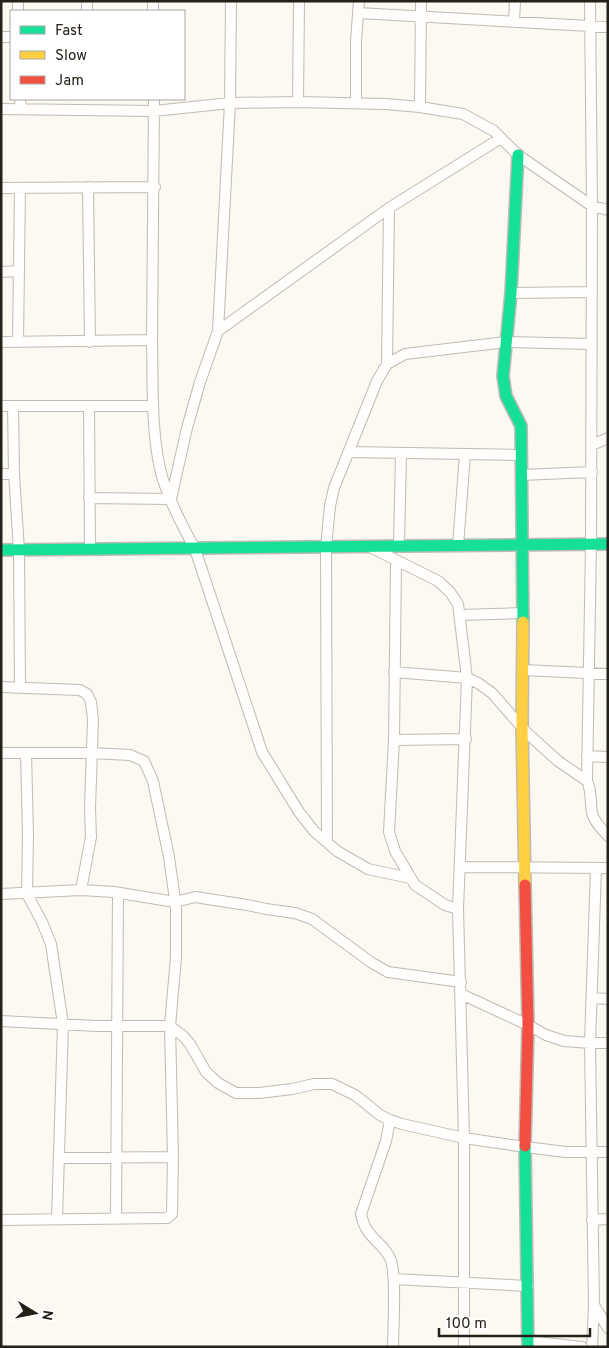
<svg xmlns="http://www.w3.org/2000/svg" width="609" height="1348" font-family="Overpass,sans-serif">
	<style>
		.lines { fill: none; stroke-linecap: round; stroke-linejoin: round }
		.street-casing { stroke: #bfbbb4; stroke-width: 12 }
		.fast-casing { stroke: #bfbbb4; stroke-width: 14 }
		.slow-casing { stroke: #bfbbb4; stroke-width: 14 }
		.jam-casing { stroke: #bfbbb4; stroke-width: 14 }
		.street { stroke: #fffefd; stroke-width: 10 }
		.fast { stroke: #16e098; stroke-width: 11 }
		.slow { stroke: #ffcf43; stroke-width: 11 }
		.jam { stroke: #f24e42; stroke-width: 11 }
	</style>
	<rect width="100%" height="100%" fill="#fcf8f2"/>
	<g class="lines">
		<defs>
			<path id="street" d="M18 1V11
				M87 1V11
				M153 1V11
				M590 1 592 206 591 544 587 781C592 791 590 802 592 813 594 822 602 829 608 836
				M358 13 608 27
				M514 22 515 1
				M1 37H11
				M20 99 21 109
				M298 102 299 1
				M356 103V41L359 1
				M420 107 421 1
				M1 109 154 111 230 103 298 102 385 104 420 107 463 114 494 131 518 155 592 206 608 210
				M88 187 90 342
				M1 188 155 187
				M1 272 18 271
				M511 293 592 292
				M218 331 389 208 501 138
				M152 340C153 383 151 427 160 469 167 497 182 525 195 549L262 752 299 812 314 831 337 851 368 869 410 878
				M1 342 152 340 154 99
				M18 342 20 188
				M387 364 405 354 506 342 592 344
				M1 406H153
				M13 406 14 474 19 550 20 688
				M89 406 90 549
				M592 445 608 438
				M350 452 521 455
				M1 474H14
				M521 475 592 472
				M89 498 171 499 187 428 200 382 218 331 230 103 231 1
				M399 546 401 453
				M458 546 465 454
				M372 548 438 581 450 592 458 604 467 678 458 909 464 1138V1347
				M396 560 394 740 389 832 395 851 415 885 445 905 458 909
				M460 615 523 613
				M523 670 608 674
				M394 672 467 678 478 683 492 693 527 733 558 761 587 781
				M1 687 80 690 87 694 91 702 93 720 90 808 91 837 81 890
				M394 740 466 739
				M1 753H91L130 755 144 761 153 781 169 857 176 907V957L170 1026 173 1157 172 1214 167 1218 1 1220
				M26 753 28 834 27 894 42 922 51 944 63 1024 57 1219
				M587 756 608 757
				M327 842 326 547 330 506 334 488 377 381 387 364 389 208
				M461 867 608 868
				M1 894 81 890 114 892 175 902 195 897 247 905 266 909 295 913 312 919 372 963 388 972 461 982
				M461 994 528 1025 546 1035 564 1041 590 1043H608
				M592 998 608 999
				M1 1021 97 1026H170L183 1036 190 1044 206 1072 218 1083 236 1093H259L292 1089 314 1084H332L355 1095 380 1115 390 1120 402 1124 464 1138 525 1147 566 1152H608
				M390 1120 386 1141 361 1214C366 1239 380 1239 390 1258 397 1272 393 1328 393 1347
				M59 1158 173 1157
				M116 1219 118 893
				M592 1220 608 1219
				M394 1279 528 1286
				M595 1307 608 1328
				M528 1341 582 1347
				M592 1347 594 1306 590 1043 596 868"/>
			<path id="fast" d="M518 155 511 293 503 376 506 396 521 426 523 622
				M1 550 608 544
				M525 1146 528 1347"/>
			<path id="slow" d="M523 622 522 726 525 885"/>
			<path id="jam" d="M525 1146 528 1025 525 885"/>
		</defs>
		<!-- street casing -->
		<use href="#street" class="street-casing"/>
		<!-- fast casing -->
		<use href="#fast" class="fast-casing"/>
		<!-- slow casing -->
		<use href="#slow" class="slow-casing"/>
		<!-- jam casing -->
		<use href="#jam" class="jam-casing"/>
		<!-- street -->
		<use href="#street" class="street"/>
		<!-- fast -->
		<use href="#fast" class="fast"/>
		<!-- slow -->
		<use href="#slow" class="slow"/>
		<!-- jam -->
		<use href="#jam" class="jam"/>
	</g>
	<!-- border -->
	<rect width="609" height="1348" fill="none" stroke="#262118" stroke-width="5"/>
	<!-- legend -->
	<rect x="10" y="10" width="175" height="90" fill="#ffffff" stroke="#a8a6a3"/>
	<rect x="20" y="26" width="25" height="8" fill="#16e098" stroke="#a8a6a3"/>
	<text x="55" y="35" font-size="15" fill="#262118">Fast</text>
	<rect x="20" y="51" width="25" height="8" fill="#ffcf43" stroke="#a8a6a3"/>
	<text x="55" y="60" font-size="15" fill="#262118">Slow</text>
	<rect x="20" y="76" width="25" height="8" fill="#f24e42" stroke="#a8a6a3"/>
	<text x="55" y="85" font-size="15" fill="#262118">Jam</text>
	<!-- north arrow -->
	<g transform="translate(35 1313) rotate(100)" stroke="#ffffff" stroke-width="4" paint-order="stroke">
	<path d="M0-4L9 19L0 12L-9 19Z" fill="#262118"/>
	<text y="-8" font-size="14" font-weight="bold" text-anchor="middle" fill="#262118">N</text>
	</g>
	<!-- scale -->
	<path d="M439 1328v8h151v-8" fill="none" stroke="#262118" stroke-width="2.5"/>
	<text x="446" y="1328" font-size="15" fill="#262118" stroke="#ffffff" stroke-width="4" paint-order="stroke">100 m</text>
</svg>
